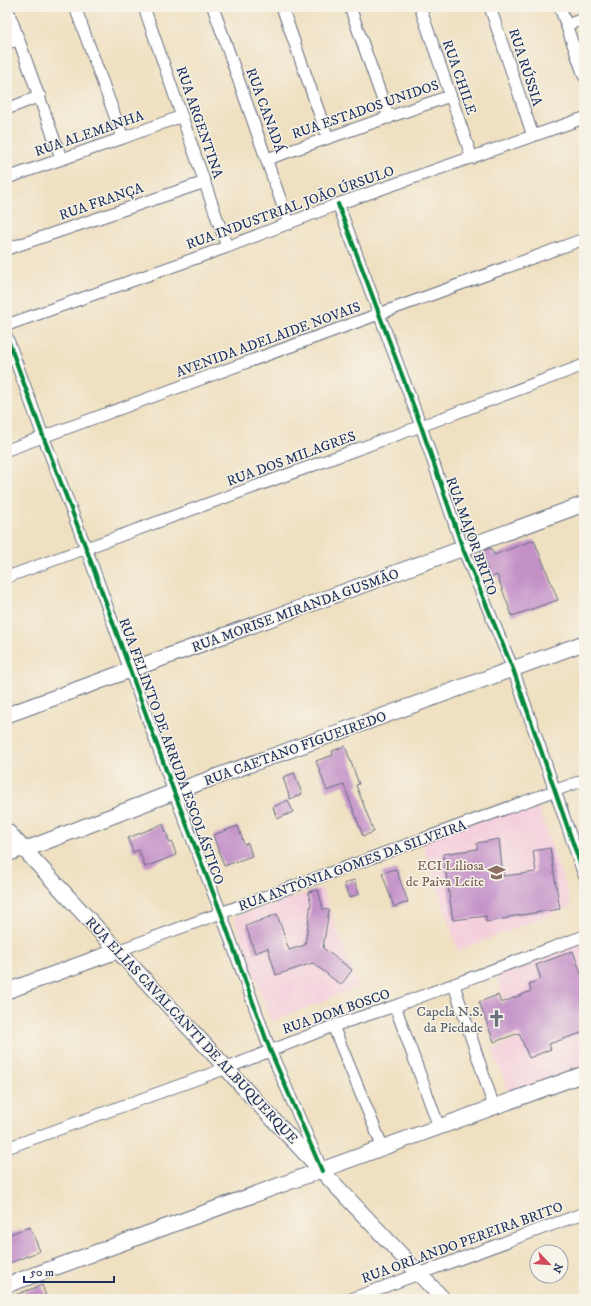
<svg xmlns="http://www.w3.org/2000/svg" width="591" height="1306" font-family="'IM FELL DW Pica',serif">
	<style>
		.built { fill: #f4cfdc }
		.building { fill: #c390c8 }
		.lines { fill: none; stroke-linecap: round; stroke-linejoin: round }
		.street-casing { stroke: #656d81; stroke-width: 13 }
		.secondary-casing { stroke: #656d81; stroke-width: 17 }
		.street { stroke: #fff; stroke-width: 11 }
		.secondary { stroke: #fff; stroke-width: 15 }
		.cycleway-casing { stroke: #f7f3e8; stroke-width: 6 }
		.cycleway { stroke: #00873e; stroke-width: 4 }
		.labels { text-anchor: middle; stroke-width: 3; stroke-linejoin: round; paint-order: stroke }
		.street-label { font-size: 14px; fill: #1b2f5e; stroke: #f7f3e8 }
		.education-label { font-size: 14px; fill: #785e54; stroke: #f7f3e8; text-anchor: end }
		.worship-label { font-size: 14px; fill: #5b616d; stroke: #f7f3e8; text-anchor: end }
	</style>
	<rect width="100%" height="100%" fill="#f7f3e8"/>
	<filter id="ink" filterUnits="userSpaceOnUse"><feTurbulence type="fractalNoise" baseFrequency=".025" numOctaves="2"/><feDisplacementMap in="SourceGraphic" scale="8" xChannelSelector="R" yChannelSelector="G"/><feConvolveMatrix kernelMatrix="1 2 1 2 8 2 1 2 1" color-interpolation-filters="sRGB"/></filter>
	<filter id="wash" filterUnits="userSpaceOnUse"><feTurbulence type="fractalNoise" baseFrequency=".012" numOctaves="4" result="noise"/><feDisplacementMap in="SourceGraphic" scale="16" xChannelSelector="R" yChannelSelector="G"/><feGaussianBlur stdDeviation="0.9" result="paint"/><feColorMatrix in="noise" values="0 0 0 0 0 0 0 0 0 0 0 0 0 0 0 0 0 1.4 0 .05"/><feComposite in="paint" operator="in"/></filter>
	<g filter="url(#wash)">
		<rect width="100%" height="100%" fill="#efe0c1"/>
		<!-- built -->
		<path class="built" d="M536 800 572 906 458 951 421 839Z
			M322 888 358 987 271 1022 234 917Z
			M584 936V1073L512 1099 492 1049 517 1040 493 969Z"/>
		<g id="blocks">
			<!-- building -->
			<path class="building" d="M534 540 558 600 512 616 497 575 490 578 481 551 491 548 494 555Z
				M345 746 359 784 356 785 374 832 363 836 344 785 327 791 316 761 333 755 332 751Z
				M294 773 302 794 290 799 283 777Z
				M288 800 293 812 277 819 273 807Z
				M163 824 170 843 172 842 176 855 145 867 139 850 133 852 128 838Z
				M238 826 244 844 248 843 252 856 224 866 213 835Z
				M499 839 503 876 536 872 533 851 550 848 560 909 508 917V918L486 922V916L453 920 443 854 477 849V843Z
				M396 869 408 902 394 907 382 873Z
				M354 880 359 894 349 898 344 884Z
				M318 890 323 909 329 910 323 948 352 970 341 985 313 963 276 975 268 948 255 953 246 926 277 914 289 950 305 945 311 903 308 892Z
				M573 951 584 982V1032L549 1044 551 1049 529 1058 519 1033 494 1042 479 1002 498 995 501 1003 531 991 529 984 541 979 536 965Z
				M30 1227 40 1251 7 1264V1235Z
				M42 1285 47 1299H8L7 1298Z"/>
		</g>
	</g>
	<g filter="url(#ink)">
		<use href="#blocks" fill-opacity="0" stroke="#656d81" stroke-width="1"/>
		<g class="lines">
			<defs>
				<path id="street" d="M7 7 61 158
					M75 7 123 138
					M144 7 227 247
					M213 7 289 224
					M282 7 328 138
					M350 7 389 118
					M420 7 472 158
					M490 7 533 136
					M560 7 584 76
					M566 25 584 19
					M7 43 19 40
					M7 109 40 96
					M267 159 450 96
					M7 178 123 138 182 116
					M338 204 421 426 463 549 513 669 584 875
					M7 249 205 182
					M7 325 227 247 338 204 584 118
					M7 337 43 436 86 548 174 792 221 913 270 1050 319 1163
					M7 450 584 239
					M7 577 421 426 584 365
					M7 856 24 850
					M117 951 584 780
					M454 985 494 1107
					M395 1006 439 1127
					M333 1026 383 1148
					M7 1148 227 1068 333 1026 395 1006 584 936
					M351 1299 584 1213"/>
				<path id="secondary" d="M7 715 584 504
					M7 831 218 1059 252 1097 443 1299
					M24 850 174 792 584 643
					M7 991 117 951
					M7 1285 584 1074"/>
			</defs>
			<!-- street casing -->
			<use href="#street" class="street-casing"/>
			<!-- secondary casing -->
			<use href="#secondary" class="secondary-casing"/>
			<!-- street -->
			<use href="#street" class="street"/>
			<!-- secondary -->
			<use href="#secondary" class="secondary"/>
			<defs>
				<path id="cycleway" d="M338 204 421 426 463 549 513 669 584 875
					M7 337 43 436 86 548 174 792 221 913 270 1050 322 1171"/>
			</defs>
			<!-- cycleway casing -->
			<use href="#cycleway" class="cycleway-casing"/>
			<!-- cycleway -->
			<use href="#cycleway" class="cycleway"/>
		</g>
	</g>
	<!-- icons -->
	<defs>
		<symbol id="school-bare" viewBox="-9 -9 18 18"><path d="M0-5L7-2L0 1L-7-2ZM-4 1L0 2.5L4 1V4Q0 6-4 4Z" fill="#8d6e63" stroke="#f7f3e8" stroke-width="2.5" paint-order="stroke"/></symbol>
		<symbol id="church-bare" viewBox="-9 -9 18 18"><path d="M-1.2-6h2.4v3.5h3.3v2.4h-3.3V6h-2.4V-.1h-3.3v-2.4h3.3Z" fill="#6b7280" stroke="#f7f3e8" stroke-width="2.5" paint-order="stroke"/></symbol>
	</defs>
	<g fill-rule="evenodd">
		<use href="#school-bare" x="484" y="860" width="25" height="25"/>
		<use href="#church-bare" x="484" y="1006" width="25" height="25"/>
	</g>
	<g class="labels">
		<!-- street labels -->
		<g class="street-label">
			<text transform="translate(526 67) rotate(72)" y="5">RUA RÚSSIA</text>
			<text transform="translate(460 77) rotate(71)" y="5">RUA CHILE</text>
			<text transform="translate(365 109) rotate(-19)" y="5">RUA ESTADOS UNIDOS</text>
			<text transform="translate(266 110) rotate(70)" y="5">RUA CANADÁ</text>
			<text transform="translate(200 122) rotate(71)" y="5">RUA ARGENTINA</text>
			<text transform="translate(89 133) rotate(-19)" y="5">RUA ALEMANHA</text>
			<text transform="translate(101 201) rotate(-19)" y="5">RUA FRANÇA</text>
			<text transform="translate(290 207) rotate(-20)" y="5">RUA INDUSTRIAL JOÃO ÚRSULO</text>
			<text transform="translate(268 339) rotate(-20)" y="5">AVENIDA ADELAIDE NOVAIS</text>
			<text transform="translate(291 458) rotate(-20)" y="5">RUA DOS MILAGRES</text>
			<text transform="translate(472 536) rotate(70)" y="5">RUA MAJOR BRITO</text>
			<text transform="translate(295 610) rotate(-20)" y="5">RUA MORISE MIRANDA GUSMÃO</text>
			<text transform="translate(295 748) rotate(-20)" y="5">RUA CAETANO FIGUEIREDO</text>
			<text transform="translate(172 751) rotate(70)" y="5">RUA FELINTO DE ARRUDA ESCOLÁSTICO</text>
			<text transform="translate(352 865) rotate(-20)" y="5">RUA ANTÔNIA GOMES DA SILVEIRA</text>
			<text transform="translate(336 1011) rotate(-19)" y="5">RUA DOM BOSCO</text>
			<text transform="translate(192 1030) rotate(47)" y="5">RUA ELIAS CAVALCANTI DE ALBUQUERQUE</text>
			<text transform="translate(462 1242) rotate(-20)" y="5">RUA ORLANDO PEREIRA BRITO</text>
		</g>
		<!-- education labels -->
		<g class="education-label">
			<text x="484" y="870">ECI Liliosa<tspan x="484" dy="16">de Paiva Leite</tspan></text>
		</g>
		<!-- worship labels -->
		<g class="worship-label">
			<text x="483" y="1016">Capela N.S.<tspan x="483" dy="16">da Piedade</tspan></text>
		</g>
	</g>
	<!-- margin -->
	<rect width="591" height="1306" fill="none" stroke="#f7f3e8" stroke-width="24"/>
	<!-- north arrow -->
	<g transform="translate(549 1264) rotate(115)"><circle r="19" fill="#f7f3e8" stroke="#9fa5b1"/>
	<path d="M0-3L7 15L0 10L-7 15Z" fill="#d1495b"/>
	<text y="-6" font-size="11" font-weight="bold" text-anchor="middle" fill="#1b2f5e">N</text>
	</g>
	<!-- scale -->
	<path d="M24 1276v6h90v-6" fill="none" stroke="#1b2f5e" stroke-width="2"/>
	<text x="30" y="1276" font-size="12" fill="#1b2f5e" stroke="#f7f3e8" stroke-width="3" paint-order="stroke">50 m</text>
</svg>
